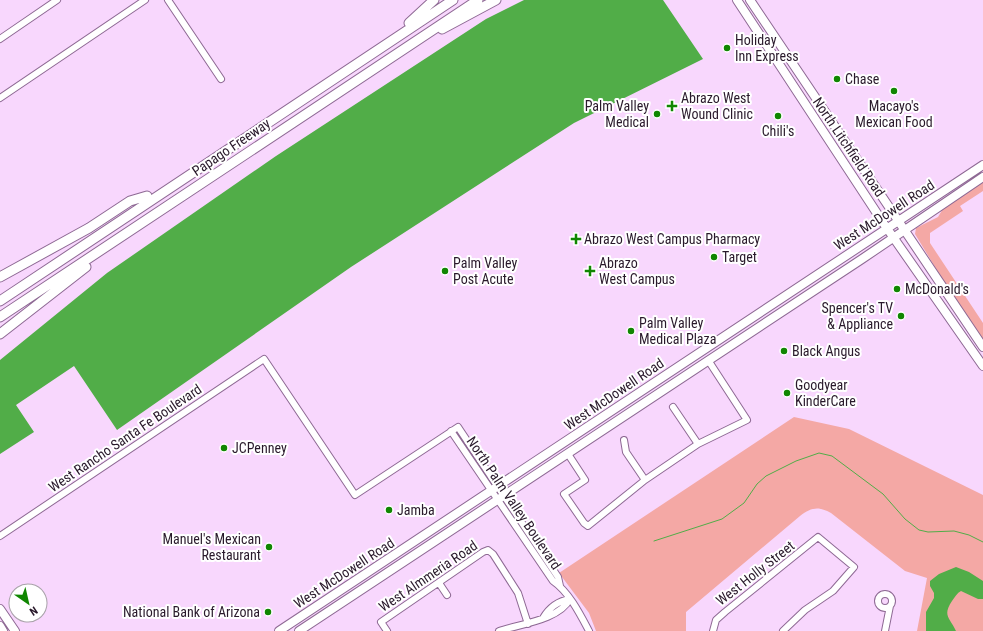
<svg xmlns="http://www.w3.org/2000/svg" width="983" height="631" font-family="'Roboto Condensed',sans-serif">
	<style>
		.green { fill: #f4a8a5 }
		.water { fill: #51ad48 }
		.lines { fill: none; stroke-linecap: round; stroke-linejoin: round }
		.stream { stroke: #51ad48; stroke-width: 1 }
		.minor-casing { stroke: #8e6994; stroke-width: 8 }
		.major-casing { stroke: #8e6994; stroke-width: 10 }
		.highway-casing { stroke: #8e6994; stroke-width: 11 }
		.minor { stroke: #fff; stroke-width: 6 }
		.major { stroke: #fff; stroke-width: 8 }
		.highway { stroke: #fff; stroke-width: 9 }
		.poi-dot { fill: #108601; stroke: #fff; stroke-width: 1.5 }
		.labels { text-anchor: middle; stroke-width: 4; stroke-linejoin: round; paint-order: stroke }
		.poi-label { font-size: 14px; fill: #29192b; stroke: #fff; text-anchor: start }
		.street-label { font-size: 14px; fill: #29192b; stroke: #fff }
	</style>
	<rect width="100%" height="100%" fill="#f8d7fd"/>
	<!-- green -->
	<path class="green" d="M983 182V191L960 206 963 211 930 233V243L983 323V341L941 277 915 234 916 228 938 217 944 207Z
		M794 417 849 429 983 495V631H917L927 578 905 571 831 513C819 506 811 507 800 516L686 612V631H596L589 613 559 573Z"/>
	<!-- water -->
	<path class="water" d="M524 0H663L703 59 574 123 351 267 117 430 74 366 16 405 34 432 0 454V360L107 273 276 156 486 19Z
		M956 567 969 572 983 581V599H978L961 591C957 593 955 597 952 601 942 616 950 618 956 631H926V612L934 598V593L930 586V581L939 574Z"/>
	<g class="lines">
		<!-- stream -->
		<path class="stream" d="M654 541 722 519 744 503 757 484 766 476 796 461 819 453 832 456 883 494 905 519 919 530 928 532 954 531 969 535 983 542"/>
		<defs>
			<path id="minor" d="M168 0 221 79
				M0 39 57 0
				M0 98 145 0
				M673 407 698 444
				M451 431 553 581C569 592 580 614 589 631
				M624 440 626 452 645 480
				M568 454 585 480 564 494 584 523 588 526 645 480 698 444 747 420 708 360
				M0 536 264 359 355 495 458 427 558 577 560 586
				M439 583 447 595
				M878 601a7 7 0 1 1 14 0a7 7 0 1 1-14 0Z
				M543 618C549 608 558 601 570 599
				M387 631 381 622 483 552 488 550 493 554 518 593 528 624
				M499 631C520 624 559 620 570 599
				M713 631 716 620 725 612 818 537 854 567 833 591 805 610 783 631
				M885 631 890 606"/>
			<path id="major" d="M737 0 884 224 983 366
				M750 0 983 347
				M0 609 15 631
				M0 626 3 631
				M279 631 983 165
				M299 631 862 259 983 177"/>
			<path id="highway" d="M409 23 434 0
				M442 29 496 0
				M0 277 89 228 130 201 147 196
				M0 301 453 0
				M0 317 478 0
				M0 334 86 267"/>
		</defs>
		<!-- minor casing -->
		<use href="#minor" class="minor-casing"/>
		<!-- major casing -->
		<use href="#major" class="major-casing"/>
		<!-- highway casing -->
		<use href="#highway" class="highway-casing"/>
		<!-- minor -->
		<use href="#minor" class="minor"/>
		<!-- major -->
		<use href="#major" class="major"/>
		<!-- highway -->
		<use href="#highway" class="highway"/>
	</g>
	<!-- markers -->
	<g class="poi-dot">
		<circle cx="727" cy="48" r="4"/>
		<circle cx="837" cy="79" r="4"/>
		<circle cx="894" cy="91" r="4"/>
		<path d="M670 100h4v4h4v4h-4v4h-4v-4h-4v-4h4z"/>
		<circle cx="657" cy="114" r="4"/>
		<circle cx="778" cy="116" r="4"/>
		<path d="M574 233h4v4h4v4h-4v4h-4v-4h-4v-4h4z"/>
		<circle cx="714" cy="257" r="4"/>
		<circle cx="445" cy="271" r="4"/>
		<path d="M588 265h4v4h4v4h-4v4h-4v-4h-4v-4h4z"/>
		<circle cx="897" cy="289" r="4"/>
		<circle cx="901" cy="316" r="4"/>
		<circle cx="631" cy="331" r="4"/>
		<circle cx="784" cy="351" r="4"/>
		<circle cx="787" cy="393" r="4"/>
		<circle cx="224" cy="448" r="4"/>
		<circle cx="389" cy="510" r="4"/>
		<circle cx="269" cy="547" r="4"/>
		<circle cx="268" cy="612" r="4"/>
	</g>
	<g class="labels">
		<!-- poi labels -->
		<g class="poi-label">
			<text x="735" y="45">Holiday<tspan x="735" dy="16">Inn Express</tspan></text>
			<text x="845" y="84">Chase</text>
			<text x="681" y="103">Abrazo West<tspan x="681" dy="16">Wound Clinic</tspan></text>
			<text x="649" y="111" text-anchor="end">Palm Valley<tspan x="649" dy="16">Medical</tspan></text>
			<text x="894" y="111" text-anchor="middle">Macayo's<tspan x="894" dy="16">Mexican Food</tspan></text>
			<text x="778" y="136" text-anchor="middle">Chili's</text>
			<text x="584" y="244">Abrazo West Campus Pharmacy</text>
			<text x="722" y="262">Target</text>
			<text x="453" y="268">Palm Valley<tspan x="453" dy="16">Post Acute</tspan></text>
			<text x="599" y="268">Abrazo<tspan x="599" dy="16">West Campus</tspan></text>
			<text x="905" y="294">McDonald's</text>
			<text x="893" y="313" text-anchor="end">Spencer's TV<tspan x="893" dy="16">&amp; Appliance</tspan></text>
			<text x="639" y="328">Palm Valley<tspan x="639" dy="16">Medical Plaza</tspan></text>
			<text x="792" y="356">Black Angus</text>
			<text x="795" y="390">Goodyear<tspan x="795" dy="16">KinderCare</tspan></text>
			<text x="232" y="453">JCPenney</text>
			<text x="397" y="515">Jamba</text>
			<text x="261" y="544" text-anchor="end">Manuel's Mexican<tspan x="261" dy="16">Restaurant</tspan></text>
			<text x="260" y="617" text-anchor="end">National Bank of Arizona</text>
		</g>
		<!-- street labels -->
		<g class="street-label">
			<text transform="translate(231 147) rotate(-34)" y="5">Papago Freeway</text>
			<text transform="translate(849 147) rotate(56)" y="5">North Litchfield Road</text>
			<text transform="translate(884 215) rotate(-33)" y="5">West McDowell Road</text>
			<text transform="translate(614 394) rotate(-34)" y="5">West McDowell Road</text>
			<text transform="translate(125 438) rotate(-34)" y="5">West Rancho Santa Fe Boulevard</text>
			<text transform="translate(514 503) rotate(56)" y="5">North Palm Valley Boulevard</text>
			<text transform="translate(344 573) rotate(-33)" y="5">West McDowell Road</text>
			<text transform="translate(755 573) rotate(-38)" y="5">West Holly Street</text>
			<text transform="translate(428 576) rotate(-34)" y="5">West Almmeria Road</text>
		</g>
	</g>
	<!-- north arrow -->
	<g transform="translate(28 603) rotate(146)"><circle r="19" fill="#ffffff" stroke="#a9a3aa"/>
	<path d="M0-3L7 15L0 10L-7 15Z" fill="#108601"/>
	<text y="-6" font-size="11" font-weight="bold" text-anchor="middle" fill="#29192b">N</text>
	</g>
</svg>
